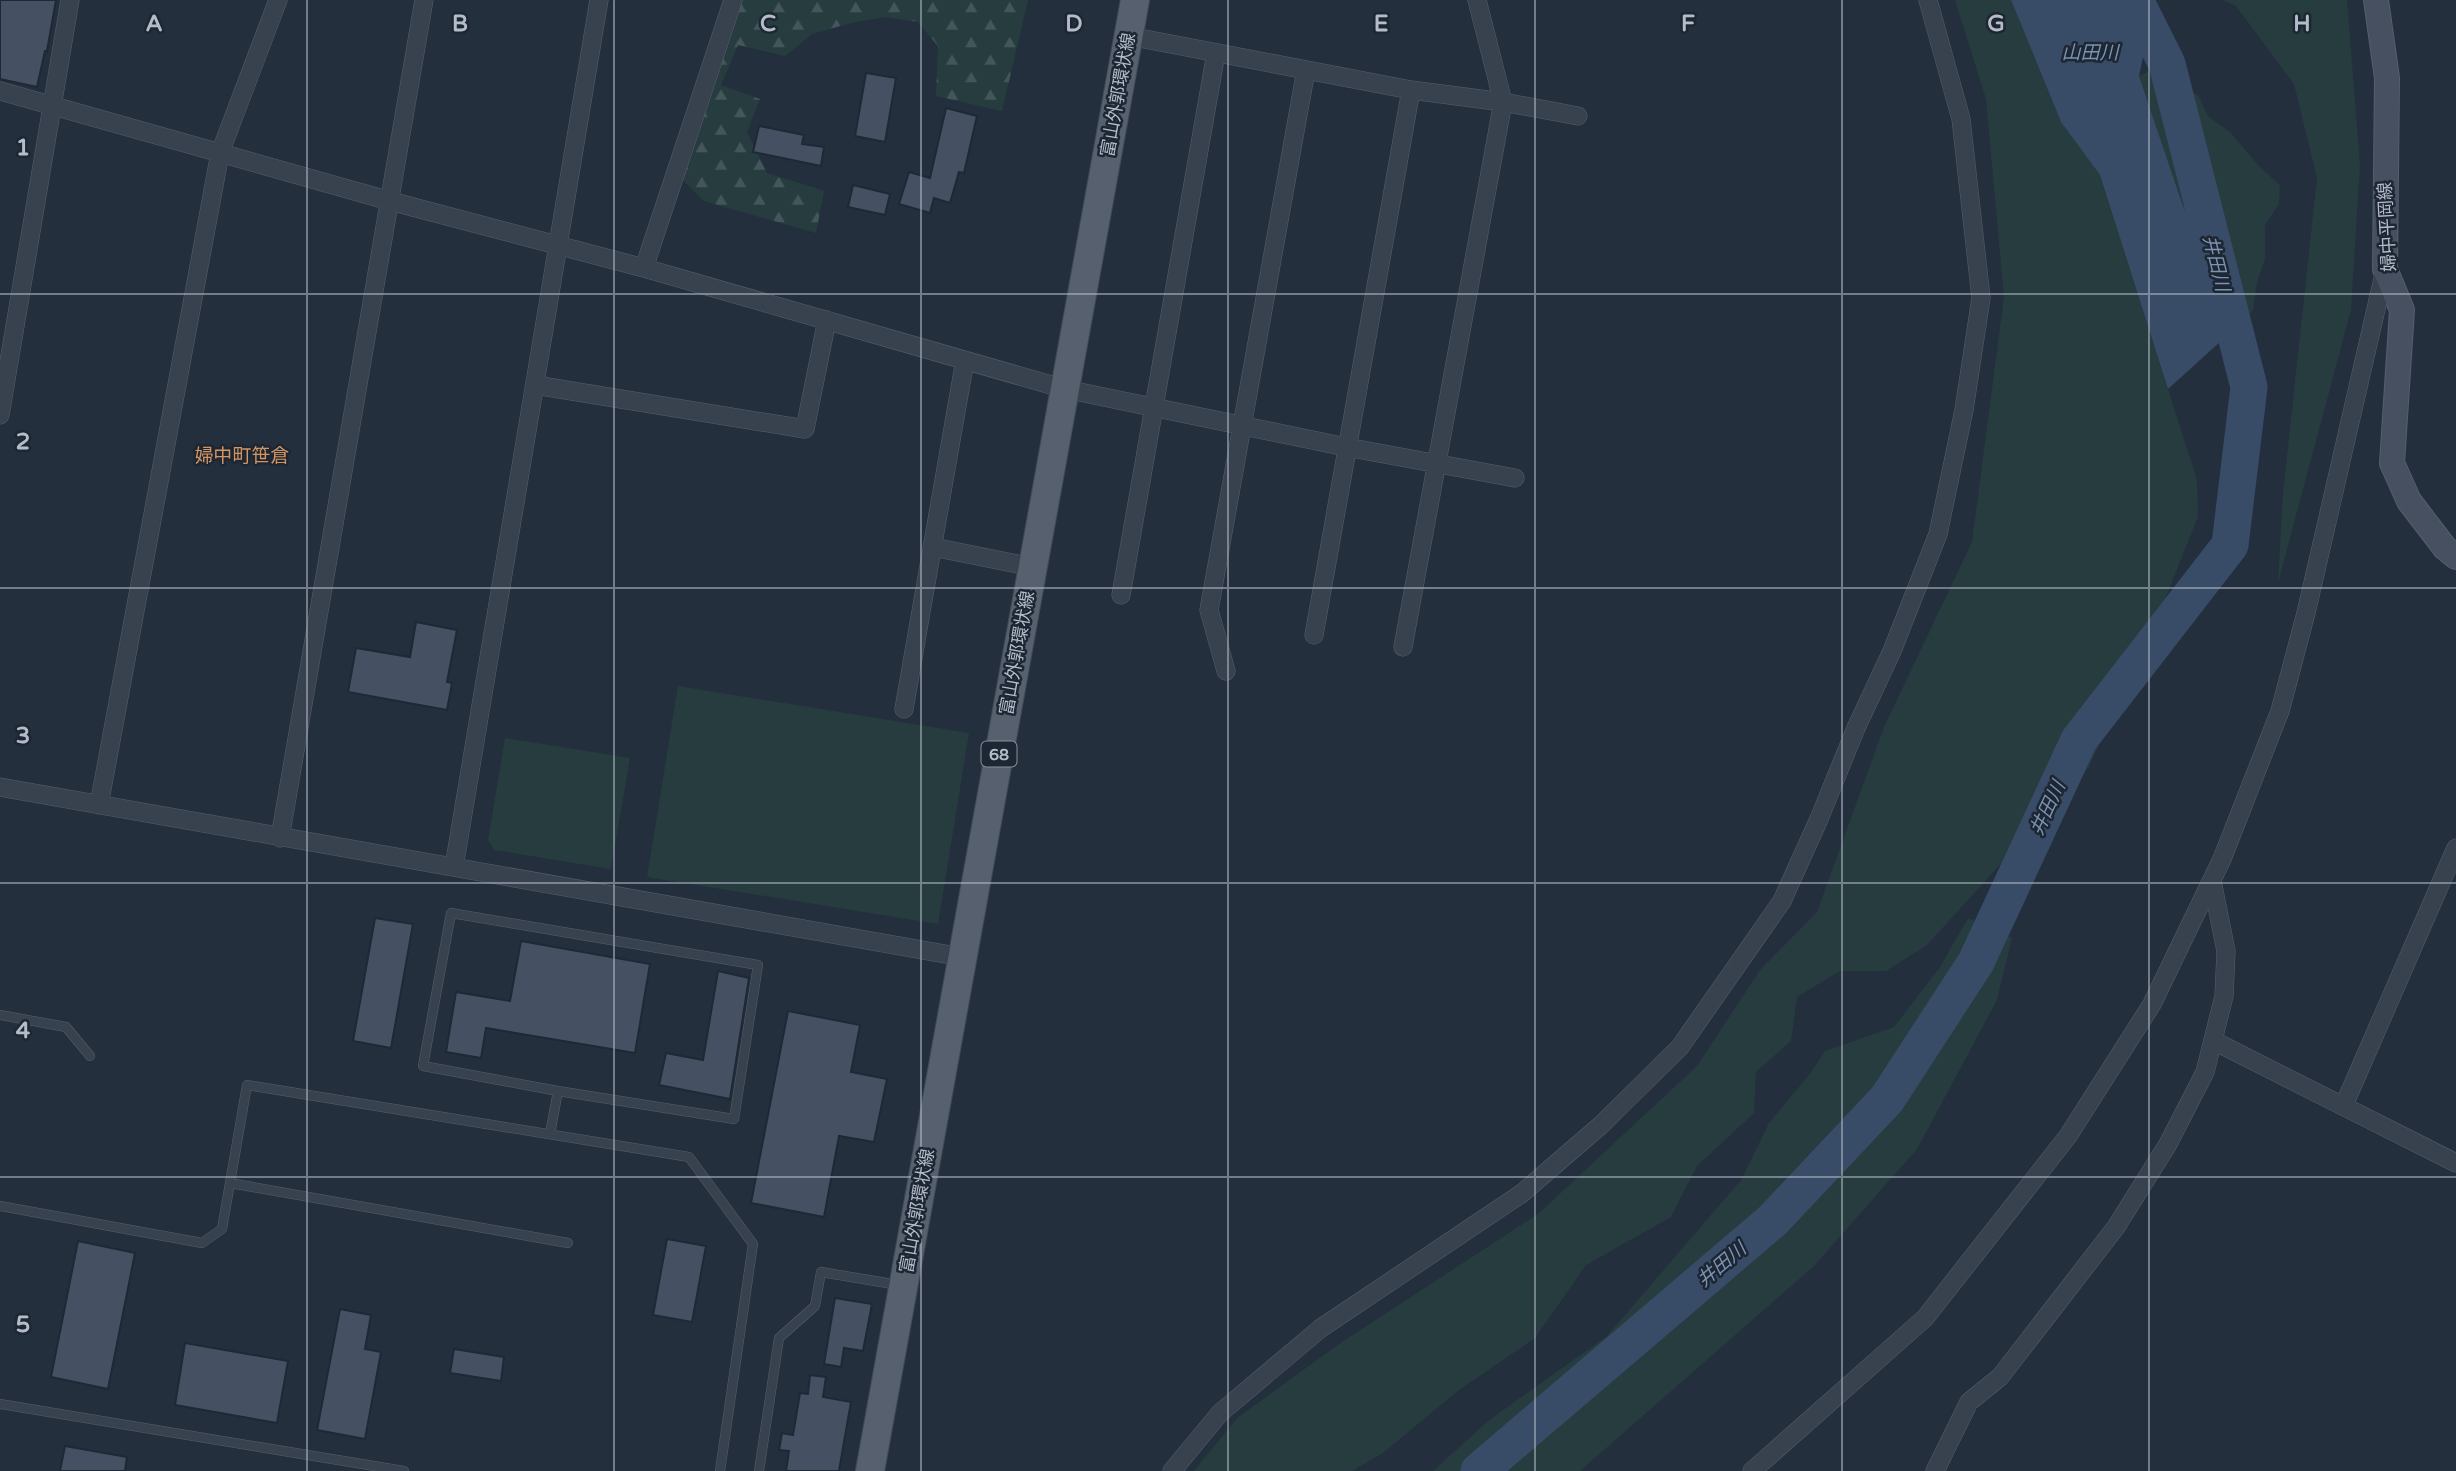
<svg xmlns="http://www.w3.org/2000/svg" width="2456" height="1471" font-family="'Varela Round','Noto Sans JP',sans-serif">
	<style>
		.grass { fill: #263c3f }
		.forest { fill: url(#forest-firs) }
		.water { fill: #394c67 }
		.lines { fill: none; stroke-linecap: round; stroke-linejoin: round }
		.river { stroke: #394c67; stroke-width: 37 }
		.building { fill: #455162; stroke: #1f2835; stroke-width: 2 }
		.lane-casing { stroke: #565f6c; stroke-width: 10 }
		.street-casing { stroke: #565f6c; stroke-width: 19 }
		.secondary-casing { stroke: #565f6c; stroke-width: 26 }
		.primary-casing { stroke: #414a57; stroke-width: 30 }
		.lane { stroke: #38414e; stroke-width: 9 }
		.street { stroke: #38414e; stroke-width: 18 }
		.secondary { stroke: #465061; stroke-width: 24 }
		.primary { stroke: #56606e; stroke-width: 28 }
		.grid { fill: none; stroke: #b4bcc9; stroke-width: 2; stroke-opacity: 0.55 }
		.labels { text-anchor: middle; stroke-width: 5; stroke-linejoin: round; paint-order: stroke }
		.shield { fill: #1d2633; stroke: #878f9c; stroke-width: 2 }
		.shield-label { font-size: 16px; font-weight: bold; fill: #b4bcc9 }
		.street-label { font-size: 18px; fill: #b4bcc9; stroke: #1d2633 }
		.water-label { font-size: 19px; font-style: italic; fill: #7c92b1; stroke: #1d2633 }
		.neighbourhood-label { font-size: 19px; fill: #d59563; stroke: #1d2633 }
		.grid-label { font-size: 23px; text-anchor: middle; font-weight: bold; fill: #b4bcc9; stroke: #1d2633; stroke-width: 5; stroke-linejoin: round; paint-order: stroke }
	</style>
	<defs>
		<pattern id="forest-firs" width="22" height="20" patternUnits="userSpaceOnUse" patternTransform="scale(1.75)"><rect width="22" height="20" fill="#263c3f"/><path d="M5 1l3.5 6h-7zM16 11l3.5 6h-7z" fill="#435659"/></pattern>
	</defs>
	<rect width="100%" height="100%" fill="#242f3e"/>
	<!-- grass -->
	<path class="grass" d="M1955 0H2011L2061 122 2100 175 2197 480 2198 517 2165 599 2089 767 1927 945 1886 971H1840L1797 997 1791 1041 1756 1072 1754 1113 1697 1166 1671 1217 1586 1265 1535 1338 1459 1390 1383 1453 1352 1471H1194L1237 1418 1342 1342 1538 1214 1697 1066 1760 970 1817 912 1884 727 1972 542 2004 297 1986 99Z
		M2223 0H2347L2360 165 2351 310 2278 583 2283 493 2317 178 2294 84 2236 6Z
		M2148 72 2198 95 2208 116 2230 132 2259 166 2280 185 2279 204 2265 225V259L2257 282 2253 310 2242 322 2183 206 2139 76Z
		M678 686 969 733 938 924 647 877Z
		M505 738 630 758 611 869 494 850 488 840Z
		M1968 918 2012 938 1997 1000 1917 1149 1814 1266 1580 1471H1433L1488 1421 1607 1336 1741 1180 1769 1123 1809 1075 1825 1051 1894 1027 1940 967Z"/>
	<!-- forest -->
	<path class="forest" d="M727 0H1028L1002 111 936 96 938 46 918 22 885 17 851 23 812 34 785 56 738 45 721 85 760 99 747 132 767 173 824 191 816 233 704 201 677 174Z"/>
	<!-- water -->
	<path class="water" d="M2011 0H2155L2139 76 2183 206 2242 322 2168 389 2100 175 2061 122Z"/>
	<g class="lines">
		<!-- river -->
		<path class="river" d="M1479 1471 1773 1220 1887 1099 1976 962 2079 740 2230 545 2249 387 2167 64 2135 0"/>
	</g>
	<!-- building -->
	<path class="building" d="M0 0H56L47 51H45L37 87 0 79Z
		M866 73 896 78 885 142 855 136Z
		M946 108 977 116 964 173 959 172 950 203 934 198 930 213 899 204 909 172 930 178Z
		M759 126 804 135 802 144 824 147 821 166 753 152Z
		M853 185 890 194 885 215 848 207Z
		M416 622 457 630 447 682 452 683 447 710 348 692 356 648 410 657Z
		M375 918 413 924 391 1048 353 1041Z
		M521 941 650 964 635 1053 486 1028 481 1058 446 1052 456 992 510 1001Z
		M718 971 749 978 730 1099 659 1085 666 1053 703 1060Z
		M788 1011 860 1025 851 1072 887 1079 874 1142 839 1136 824 1217 751 1203Z
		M667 1239 706 1246 692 1322 653 1315Z
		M78 1241 135 1253 108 1389 51 1377Z
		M835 1298 872 1304 863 1351 844 1348 841 1367 824 1364Z
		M340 1309 371 1315 365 1349 381 1352 365 1439 317 1430Z
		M185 1343 288 1361 277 1423 175 1405Z
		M454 1349 504 1357 501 1381 450 1373Z
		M810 1375 826 1377 823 1397 851 1402 839 1471H786L789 1451 779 1450 782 1433 793 1435 800 1393 808 1394Z
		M65 1446 127 1457 125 1471H60Z"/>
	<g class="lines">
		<defs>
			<path id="lane" d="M451 913 758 965 734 1119 558 1091 423 1066Z
				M0 1015 66 1027 90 1056
				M550 1134 558 1091
				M230 1183 568 1243
				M0 1206 202 1243 222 1229 247 1085 689 1157 753 1244 720 1471
				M0 1404 404 1471
				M759 1471 779 1338 815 1306 821 1272 899 1285"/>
			<path id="street" d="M1129 36 1411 90 1503 102 1578 116
				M0 91 390 201 644 268 1065 389 1346 447 1515 478
				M644 268 733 0
				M535 385 805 429 827 320
				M0 415 70 0
				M933 547 1032 567
				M1121 595 1216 53
				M1314 635 1411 90
				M1403 647 1503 102 1477 0
				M1226 671 1209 610 1306 70
				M904 709 965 360
				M0 787 962 957
				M99 805 220 153 278 0
				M280 838 424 0
				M454 867 599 0
				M2214 1041 2456 1163
				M2344 1105 2456 848
				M1172 1471 1220 1413 1321 1328 1521 1194 1601 1125 1680 1047 1782 901 1819 819 1856 728 1892 651 1938 534 1964 410 1981 298 1961 119 1928 0
				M1752 1471 1925 1318 2068 1136 2152 1004 2222 859 2280 711 2306 613 2385 270
				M1935 1471 1969 1402 2000 1377 2116 1227 2168 1144 2205 1072 2224 996 2226 951 2212 881"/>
			<path id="secondary" d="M2376 0 2387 78 2385 269 2402 310 2392 463 2409 501 2445 548 2456 557"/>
			<path id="primary" d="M870 1471 1135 0"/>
		</defs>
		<!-- lane casing -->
		<use href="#lane" class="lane-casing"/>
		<!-- street casing -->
		<use href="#street" class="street-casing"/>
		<!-- secondary casing -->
		<use href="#secondary" class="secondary-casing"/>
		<!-- primary casing -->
		<use href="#primary" class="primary-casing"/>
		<!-- lane -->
		<use href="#lane" class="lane"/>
		<!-- street -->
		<use href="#street" class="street"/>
		<!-- secondary -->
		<use href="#secondary" class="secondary"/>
		<!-- primary -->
		<use href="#primary" class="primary"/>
	</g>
	<!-- grid -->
	<path class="grid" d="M307 0V1471M614 0V1471M921 0V1471M1228 0V1471M1535 0V1471M1842 0V1471M2149 0V1471M0 294H2456M0 588H2456M0 883H2456M0 1177H2456"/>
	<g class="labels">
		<!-- shield labels -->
		<rect class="shield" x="981.5" y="741.5" width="35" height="25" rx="5"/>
		<g class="shield-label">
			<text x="999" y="760">68</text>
		</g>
		<!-- street labels -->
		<g class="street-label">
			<text transform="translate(1118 95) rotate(-80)" y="6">富山外郭環状線</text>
			<text transform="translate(2387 227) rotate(-93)" y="6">婦中平岡線</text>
			<text transform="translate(1017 653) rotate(-80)" y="6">富山外郭環状線</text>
			<text transform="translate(917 1211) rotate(-80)" y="6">富山外郭環状線</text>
		</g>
		<!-- water labels -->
		<g class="water-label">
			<text x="2090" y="59">山田川</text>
			<text transform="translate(2217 263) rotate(76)" y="7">井田川</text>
			<text transform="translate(2047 808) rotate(-65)" y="7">井田川</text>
			<text transform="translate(1721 1264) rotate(-40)" y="7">井田川</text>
		</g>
		<!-- neighbourhood labels -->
		<g class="neighbourhood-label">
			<text x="242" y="462">婦中町笹倉</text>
		</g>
	</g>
	<g class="grid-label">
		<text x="154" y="31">A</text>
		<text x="460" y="31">B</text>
		<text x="768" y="31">C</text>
		<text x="1074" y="31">D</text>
		<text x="1381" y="31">E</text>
		<text x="1688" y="31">F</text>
		<text x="1996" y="31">G</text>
		<text x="2302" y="31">H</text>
		<text x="23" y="155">1</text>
		<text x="23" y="449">2</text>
		<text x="23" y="743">3</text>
		<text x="23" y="1038">4</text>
		<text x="23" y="1332">5</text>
	</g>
</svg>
